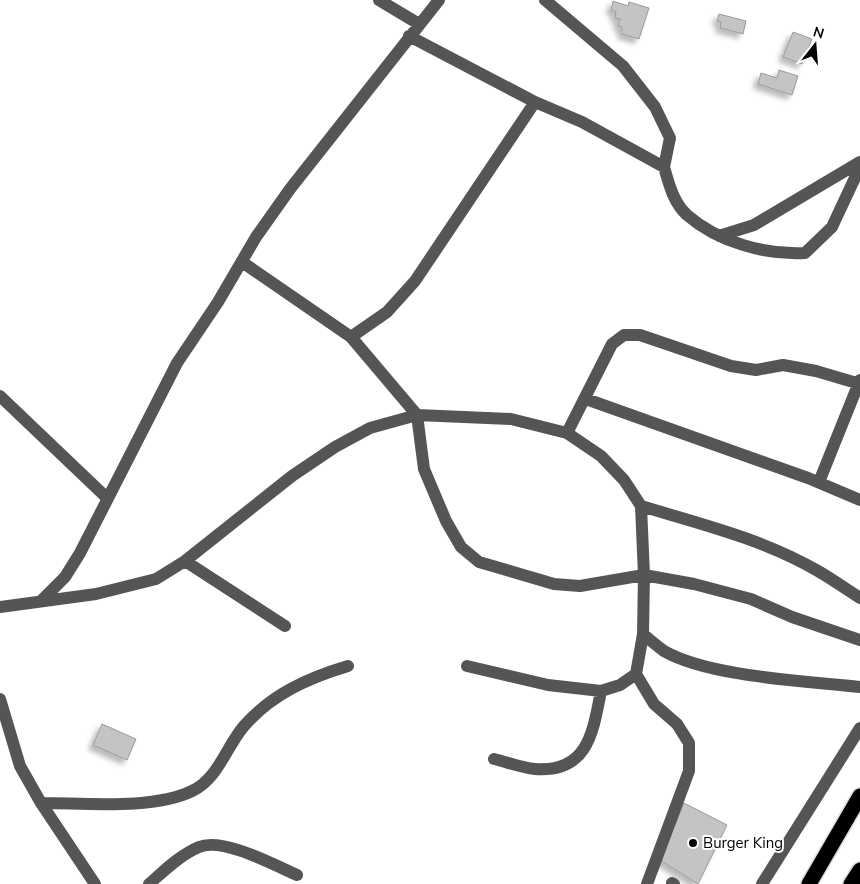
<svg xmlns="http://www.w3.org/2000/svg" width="860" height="884" font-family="'Nunito Sans',sans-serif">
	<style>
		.building { fill: #c4c4c4; stroke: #999; filter: url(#shadow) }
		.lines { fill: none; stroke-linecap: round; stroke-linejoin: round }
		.highway-casing { stroke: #dbdbdb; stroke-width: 18 }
		.minor { stroke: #555; stroke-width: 12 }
		.highway { stroke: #000; stroke-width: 15 }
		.poi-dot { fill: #000; stroke: #fff; stroke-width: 2 }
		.labels { text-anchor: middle; stroke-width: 4; stroke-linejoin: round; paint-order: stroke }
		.poi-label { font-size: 15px; fill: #000; stroke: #fff; text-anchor: start }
	</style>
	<defs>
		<filter id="shadow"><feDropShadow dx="-4.5" dy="4.5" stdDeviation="2.5" flood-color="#0004"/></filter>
	</defs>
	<rect width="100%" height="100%" fill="#fff"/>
	<!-- building -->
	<path class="building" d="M613 1 628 6 629 2 649 8 639 39 622 34V27L618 26 620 19 615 18 616 12 611 10Z
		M719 14 746 21 743 34 720 28 721 22 717 21Z
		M793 32 812 39 802 64 783 57Z
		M779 70 798 76 792 95 758 84 761 73 777 78Z
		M102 724 136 739 127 760 93 745Z
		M684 803 727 825 698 884 660 860Z"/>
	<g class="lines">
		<defs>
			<path id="highway" d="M809 884 860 796
				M851 884 860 870"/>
		</defs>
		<!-- highway casing -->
		<use href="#highway" class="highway-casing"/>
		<!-- minor -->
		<path class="minor" d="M379 0 419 24
			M545 0 623 66 655 107 670 138 664 167
			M409 36 535 102 582 122 664 167C669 184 673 202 687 215 718 242 765 255 805 253L832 227 860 167
			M719 236 754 225 860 162
			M242 262 351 337 417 415 424 469 446 521 461 547 479 562 554 584 580 586 644 575 694 584 751 599 792 617 860 640
			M351 337 387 312 415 281 535 102
			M0 396 107 498
			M586 399 808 478 860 500
			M567 433 612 344 624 335H640L731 366 756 370 783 365 816 371 860 384
			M819 482 860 380
			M641 506C701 524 763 539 818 571 832 579 846 589 860 598
			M185 561 285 626
			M41 601 65 577 80 553 177 363 218 302 256 237 290 189 439 0
			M0 607 96 594 156 579 185 561 292 476 335 447 370 428 417 415 511 419 567 433 601 456 624 480 641 506 644 575 643 634 636 674 654 704 677 724 689 743V771L647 884
			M643 634C650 640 657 646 664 651 709 677 807 681 860 687
			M467 666 548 685 601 691 620 685 636 674
			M0 699 20 766 41 803 95 884
			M494 759C507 762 522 768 535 769 588 773 593 732 601 691
			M41 803C85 803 153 810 192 791 218 779 226 747 244 726 272 694 308 678 348 666
			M672 883 674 884
			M149 884C164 871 180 855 199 847 223 837 274 865 297 875
			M762 884 860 728"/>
		<!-- highway -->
		<use href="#highway" class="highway"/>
	</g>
	<!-- markers -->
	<circle class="poi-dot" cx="693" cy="843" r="5"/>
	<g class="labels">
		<!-- poi labels -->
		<g class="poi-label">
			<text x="703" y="848">Burger King</text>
		</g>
	</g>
	<!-- north arrow -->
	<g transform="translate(815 45) rotate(17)" stroke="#ffffff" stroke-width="4" paint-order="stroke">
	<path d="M0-4L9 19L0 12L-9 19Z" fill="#000000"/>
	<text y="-8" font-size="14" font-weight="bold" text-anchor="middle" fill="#000000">N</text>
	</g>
</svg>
